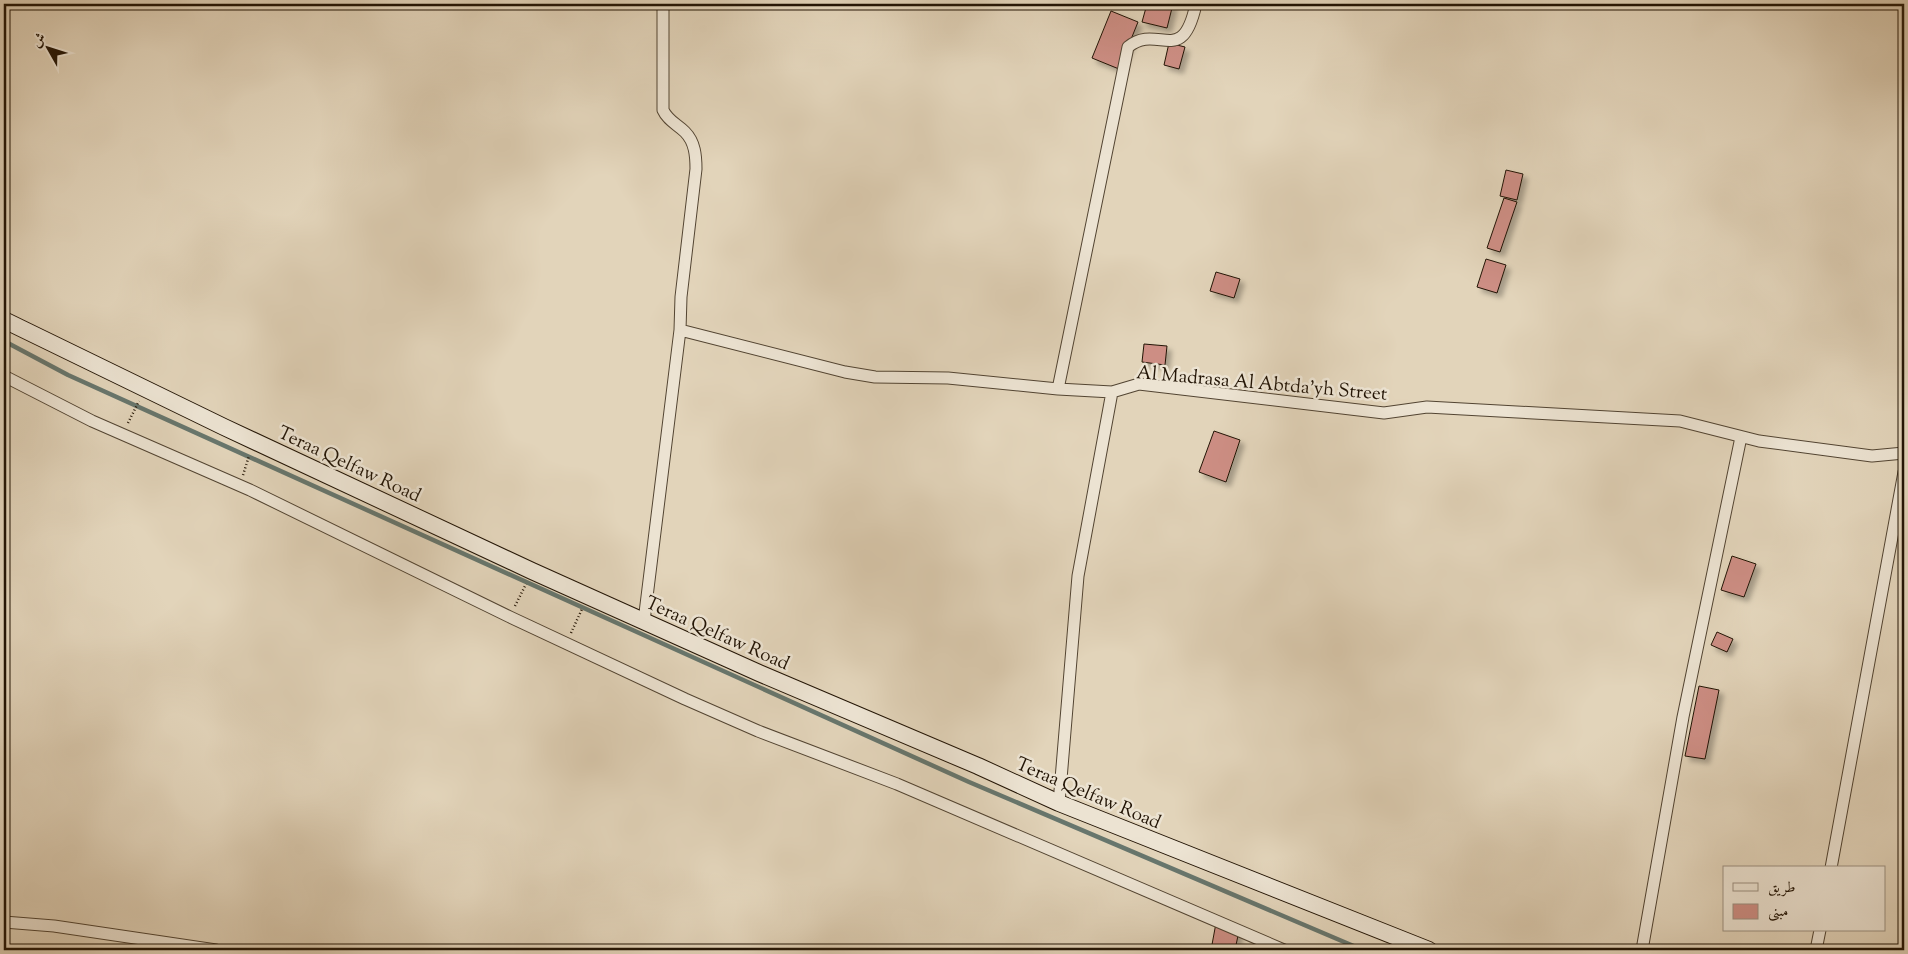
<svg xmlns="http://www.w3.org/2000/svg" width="1908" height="954" font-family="'Sorts Mill Goudy',Amiri,serif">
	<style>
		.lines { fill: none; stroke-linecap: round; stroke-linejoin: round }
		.stream { stroke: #67766d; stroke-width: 4.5 }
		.building { fill: #cd8e84; stroke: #221405; filter: url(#shadow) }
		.street-casing { stroke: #524432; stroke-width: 13 }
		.secondary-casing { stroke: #221405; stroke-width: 18 }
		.path { stroke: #221405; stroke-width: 2.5; stroke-dasharray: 1 2.5; stroke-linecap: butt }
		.street { stroke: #ece3d2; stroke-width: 11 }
		.secondary { stroke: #ece3d2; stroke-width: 16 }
		.labels { text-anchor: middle; stroke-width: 5; stroke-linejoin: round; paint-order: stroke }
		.street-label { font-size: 19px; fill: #221405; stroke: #ece3d2 }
	</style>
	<defs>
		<filter id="shadow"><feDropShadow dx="4.5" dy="4.5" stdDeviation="2.5" flood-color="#0004"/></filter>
	</defs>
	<rect width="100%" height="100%" fill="#e2d4ba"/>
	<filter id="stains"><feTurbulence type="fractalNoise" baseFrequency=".004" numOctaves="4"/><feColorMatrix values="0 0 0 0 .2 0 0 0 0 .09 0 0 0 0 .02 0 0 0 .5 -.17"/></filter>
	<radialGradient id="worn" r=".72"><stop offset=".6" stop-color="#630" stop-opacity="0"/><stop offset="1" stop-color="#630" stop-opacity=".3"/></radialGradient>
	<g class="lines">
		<!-- stream -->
		<path class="stream" d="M4 341 68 375 969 782 1363 950"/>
	</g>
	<!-- building -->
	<path class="building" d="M1147 4H1173L1167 28 1142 22Z
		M1111 11 1138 22 1119 69 1092 58Z
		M1169 43 1185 47 1179 69 1164 65Z
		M1506 170 1523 174 1517 200 1500 196Z
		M1504 198 1517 202 1500 252 1487 248Z
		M1486 259 1506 265 1497 293 1477 287Z
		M1216 272 1240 279 1234 298 1210 291Z
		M1144 344 1167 346 1165 365 1142 362Z
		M1214 431 1240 440 1226 482 1199 472Z
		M1732 556 1756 564 1744 597 1721 590Z
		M1717 632 1733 639 1727 652 1711 645Z
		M1699 686 1719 690 1705 759 1685 756Z
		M1216 923 1240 926 1235 950H1211Z"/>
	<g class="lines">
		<defs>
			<path id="street" d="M680 330 845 372 875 377 948 378 1058 389 1112 392 1139 384 1384 413 1427 407 1680 421 1759 441 1872 456 1904 453
				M4 376 92 421 250 490 510 617 685 699 758 731 897 784 1284 950
				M1058 389 1128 47C1158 22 1182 69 1196 4
				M644 621 680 330 681 297 696 169C696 156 695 142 685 132 677 124 668 121 663 110V4
				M1059 803 1078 576 1112 392
				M1831 868 1904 472
				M4 922 54 926 216 950
				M1642 950 1683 717 1741 437
				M1816 950 1820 930"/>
			<path id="secondary" d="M4 320 224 427 532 571 759 673 978 766 1059 803 1429 950"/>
		</defs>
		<!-- street casing -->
		<use href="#street" class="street-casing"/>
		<!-- secondary casing -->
		<use href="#secondary" class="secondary-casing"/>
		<!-- path -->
		<path class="path" d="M128 423 139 401
			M243 475 249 456
			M515 606 526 584
			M571 633 582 609"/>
		<!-- street -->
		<use href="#street" class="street"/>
		<!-- secondary -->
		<use href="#secondary" class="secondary"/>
	</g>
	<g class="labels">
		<!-- street labels -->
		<g class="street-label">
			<text transform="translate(1262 382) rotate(5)" y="7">Al Madrasa Al Abtda'yh Street</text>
			<text transform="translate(350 463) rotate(25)" y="7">Teraa Qelfaw Road</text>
			<text transform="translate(718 632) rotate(24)" y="7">Teraa Qelfaw Road</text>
			<text transform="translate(1089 792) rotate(23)" y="7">Teraa Qelfaw Road</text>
		</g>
	</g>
	<!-- margin -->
	<rect width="1908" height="954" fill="none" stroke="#e2d4ba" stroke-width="20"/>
	<rect x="5" y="5" width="1898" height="944" fill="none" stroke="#221405" stroke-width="2.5"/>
	<rect x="10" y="10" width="1888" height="934" fill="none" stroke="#221405"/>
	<!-- legend -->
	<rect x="1723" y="866" width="162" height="65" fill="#ece3d2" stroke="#9b9080"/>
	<rect x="1733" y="883" width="25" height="8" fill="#ece3d2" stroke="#9b9080"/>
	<text x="1768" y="892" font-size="15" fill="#221405">طريق</text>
	<rect x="1733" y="904" width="25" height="15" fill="#cd8e84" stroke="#9b9080"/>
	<text x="1768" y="916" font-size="15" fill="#221405">مبنى</text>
	<!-- north arrow -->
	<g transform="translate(48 48) rotate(309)" stroke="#ece3d2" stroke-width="4" paint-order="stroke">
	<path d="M0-4L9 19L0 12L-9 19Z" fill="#221405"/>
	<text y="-8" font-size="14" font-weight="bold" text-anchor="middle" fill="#221405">ش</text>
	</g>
	<rect width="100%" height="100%" filter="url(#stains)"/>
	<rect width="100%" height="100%" fill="url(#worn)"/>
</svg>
